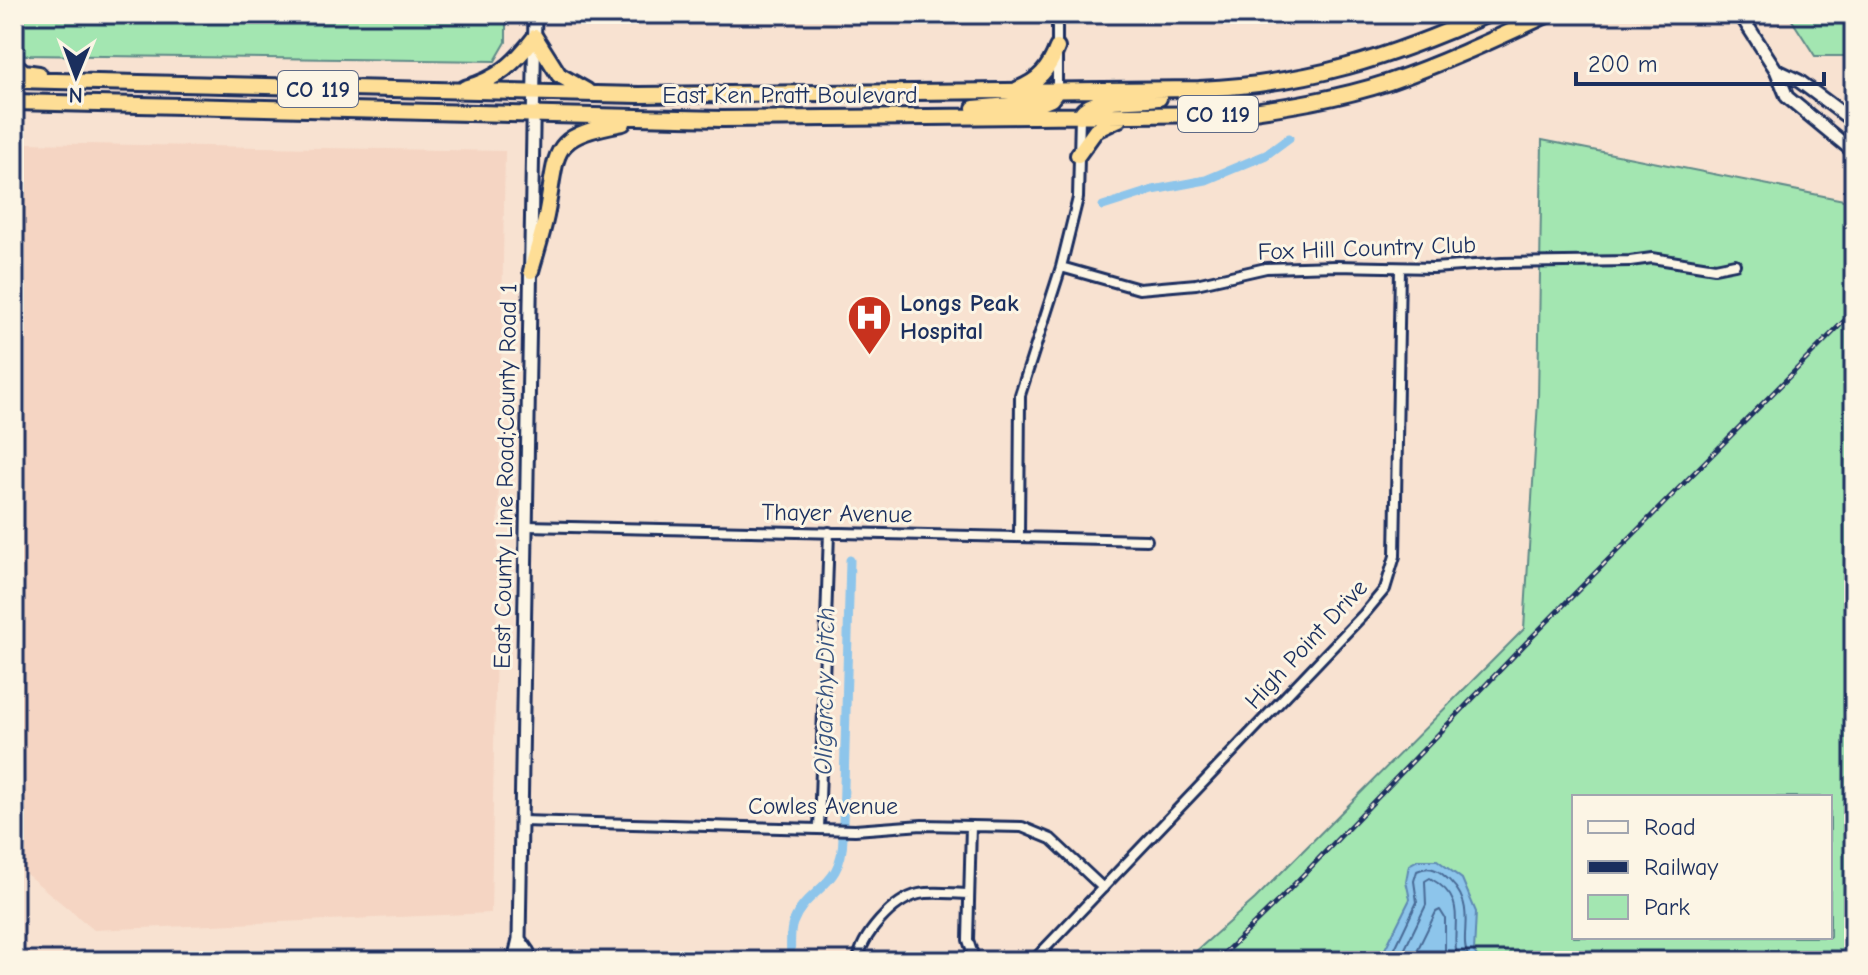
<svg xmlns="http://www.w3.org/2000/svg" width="1868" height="975" font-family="'Comic Neue',sans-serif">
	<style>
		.built { fill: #f5d5c3 }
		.green { fill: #a3e6b1; stroke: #5f8a88; stroke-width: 2; fill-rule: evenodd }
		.water { fill: #8dc5eb; stroke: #5f89b3; stroke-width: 2 }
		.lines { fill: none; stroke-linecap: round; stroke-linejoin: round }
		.shore { stroke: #496b96; stroke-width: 2 }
		.canal { stroke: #8dc5eb; stroke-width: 9 }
		.street-casing { stroke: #1b2f5e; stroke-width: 14 }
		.secondary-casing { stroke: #1b2f5e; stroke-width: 17 }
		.highway-casing { stroke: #1b2f5e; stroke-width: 20 }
		.street { stroke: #fcf5e5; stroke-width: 8 }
		.secondary { stroke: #fcf5e5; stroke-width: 11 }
		.highway { stroke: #fede96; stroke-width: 14 }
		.rail-casing { stroke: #1b2f5e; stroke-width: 5 }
		.rail { stroke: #fcf5e5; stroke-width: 2; stroke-dasharray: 6; stroke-linecap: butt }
		.labels { text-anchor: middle; stroke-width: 6; stroke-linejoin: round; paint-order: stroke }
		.shield { fill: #fcf5e5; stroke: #5e6a86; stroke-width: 2 }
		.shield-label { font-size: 22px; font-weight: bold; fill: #1b2f5e }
		.street-label { font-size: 24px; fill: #1b2f5e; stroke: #fcf5e5 }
		.poi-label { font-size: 24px; font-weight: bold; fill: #1b2f5e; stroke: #fcf5e5; text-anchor: start }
		.water-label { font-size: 26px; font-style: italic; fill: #385481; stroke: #fcf5e5 }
	</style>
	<rect width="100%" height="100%" fill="#f8e2d1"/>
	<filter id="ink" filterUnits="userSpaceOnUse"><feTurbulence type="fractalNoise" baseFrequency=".0125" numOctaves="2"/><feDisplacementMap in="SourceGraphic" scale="16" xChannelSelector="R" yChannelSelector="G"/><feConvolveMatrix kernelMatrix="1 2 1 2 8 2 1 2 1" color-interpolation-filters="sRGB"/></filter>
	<g filter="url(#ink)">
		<!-- built -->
		<path class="built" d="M21 143 505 151 491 913 94 930 14 864V586L23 265Z"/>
		<!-- green -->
		<path class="green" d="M24 14H506V42L495 61 23 55Z
			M1788 14H1854V56H1815Z
			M1542 140 1854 202V961H1185L1255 899 1524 629 1538 401ZM1574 797H1830V937H1574Z"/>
		<!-- water -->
		<path class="water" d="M1418 860H1437L1462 879 1476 912 1474 952 1481 961H1381V957L1410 899 1406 881 1409 865Z"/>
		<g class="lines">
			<!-- shore -->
			<path class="shore" d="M1389 961 1417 902 1414 881 1417 871C1425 867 1433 867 1441 873 1485 907 1453 936 1471 961
				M1399 961 1426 905 1425 881 1430 878C1472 902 1448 927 1458 961
				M1412 961 1436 912 1440 910 1445 918V961"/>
			<!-- canal -->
			<path class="canal" d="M1103 206 1153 190 1206 180 1266 155 1289 138
				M843 823 850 560
				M791 961C791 949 789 933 793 923 807 886 843 890 843 836"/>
			<defs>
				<path id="street" d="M1057 91V14
					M1061 267 1139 289 1196 284 1266 268 1336 266 1433 268 1502 263 1630 261 1652 258 1715 268 1735 264
					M526 526 1147 540
					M1019 537 1020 395 1061 267 1078 198 1080 116
					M521 821 855 830 922 825 1022 827 1051 839 1103 888
					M971 826 968 940 975 961
					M819 829 829 532
					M858 961C861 936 893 900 919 894 934 891 953 894 969 894
					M1033 961 1364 614 1385 589 1395 556 1400 268"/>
				<path id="secondary" d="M1740 14 1776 70 1787 97 1854 152
					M1776 70 1799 81 1854 122
					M519 939 528 952V961
					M514 961 519 939 535 14"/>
				<path id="highway" d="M14 64 24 72 39 74
					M14 80 639 95 1199 89C1309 84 1389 58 1488 14
					M465 88C497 80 515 63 535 37L559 75 587 91
					M1018 89C1039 81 1049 69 1057 48
					M14 102 722 119 1231 114C1285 107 1337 99 1389 82 1444 63 1497 38 1549 14
					M974 108 1044 102 1051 99 1057 91
					M1080 116C1088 95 1139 102 1159 98
					M1078 155 1096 130 1119 119
					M531 271C536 253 542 235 546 216 559 150 546 137 623 123"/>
			</defs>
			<!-- street casing -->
			<use href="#street" class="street-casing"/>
			<!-- secondary casing -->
			<use href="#secondary" class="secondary-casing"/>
			<!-- highway casing -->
			<use href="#highway" class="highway-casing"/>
			<!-- street -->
			<use href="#street" class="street"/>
			<!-- secondary -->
			<use href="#secondary" class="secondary"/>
			<!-- highway -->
			<use href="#highway" class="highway"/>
			<defs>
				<path id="rail" d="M1216 961 1282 897 1526 643 1854 311"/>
			</defs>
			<!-- rail casing -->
			<use href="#rail" class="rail-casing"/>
			<!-- rail -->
			<use href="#rail" class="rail"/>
		</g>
	</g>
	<!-- icons -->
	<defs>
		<symbol id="hospital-pin" viewBox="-11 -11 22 30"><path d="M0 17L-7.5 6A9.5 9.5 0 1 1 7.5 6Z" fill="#c8321e" stroke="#fcf5e5"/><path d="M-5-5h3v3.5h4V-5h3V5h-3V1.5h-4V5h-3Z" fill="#fff"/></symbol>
	</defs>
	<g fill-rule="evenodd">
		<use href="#hospital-pin" x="844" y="292" width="51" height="69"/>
	</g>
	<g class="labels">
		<!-- shield labels -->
		<g class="shield">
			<rect x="278" y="71" width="80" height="36" rx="6"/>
			<rect x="1178" y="96" width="80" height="36" rx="6"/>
		</g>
		<g class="shield-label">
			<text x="318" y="97">CO 119</text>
			<text x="1218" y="122">CO 119</text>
		</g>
		<!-- street labels -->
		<g class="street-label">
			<text x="790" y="103">East Ken Pratt Boulevard</text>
			<text transform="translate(1367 248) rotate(-2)" y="8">Fox Hill Country Club</text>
			<text transform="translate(505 476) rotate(-89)" y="8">East County Line Road;County Road 1</text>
			<text transform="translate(837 513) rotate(1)" y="8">Thayer Avenue</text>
			<text transform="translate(1306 644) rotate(-47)" y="8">High Point Drive</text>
			<text x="823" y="814">Cowles Avenue</text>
		</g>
		<!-- poi labels -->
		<g class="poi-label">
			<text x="900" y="311">Longs Peak<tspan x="900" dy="28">Hospital</tspan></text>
		</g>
		<!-- water labels -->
		<g class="water-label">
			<text transform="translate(824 691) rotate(-89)" y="9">Oligarchy Ditch</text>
		</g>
	</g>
	<!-- margin -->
	<rect width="1868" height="975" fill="none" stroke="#fcf5e5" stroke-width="48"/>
	<rect x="24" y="24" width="1820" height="927" fill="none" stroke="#1b2f5e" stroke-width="3" filter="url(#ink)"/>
	<!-- legend -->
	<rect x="1572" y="795" width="260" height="144" fill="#fcf5e5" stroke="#a2a6af" stroke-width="2"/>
	<rect x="1588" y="821" width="40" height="12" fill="#fcf5e5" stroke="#a2a6af" stroke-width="2"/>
	<text x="1644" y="835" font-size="24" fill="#1b2f5e">Road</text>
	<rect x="1588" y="861" width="40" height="12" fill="#1b2f5e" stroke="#a2a6af" stroke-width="2"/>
	<text x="1644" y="875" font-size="24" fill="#1b2f5e">Railway</text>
	<rect x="1588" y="895" width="40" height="24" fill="#a3e6b1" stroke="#a2a6af" stroke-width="2"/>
	<text x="1644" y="915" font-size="24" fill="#1b2f5e">Park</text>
	<!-- north arrow -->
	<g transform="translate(76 76) rotate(181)" stroke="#fcf5e5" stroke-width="6" paint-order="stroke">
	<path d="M0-6L14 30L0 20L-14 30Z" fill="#1b2f5e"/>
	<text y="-12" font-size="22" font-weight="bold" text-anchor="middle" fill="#1b2f5e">N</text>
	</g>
	<!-- scale -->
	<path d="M1576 72v12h248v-12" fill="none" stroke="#1b2f5e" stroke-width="4"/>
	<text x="1588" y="72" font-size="24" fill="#1b2f5e" stroke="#fcf5e5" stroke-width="6" paint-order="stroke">200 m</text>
</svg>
